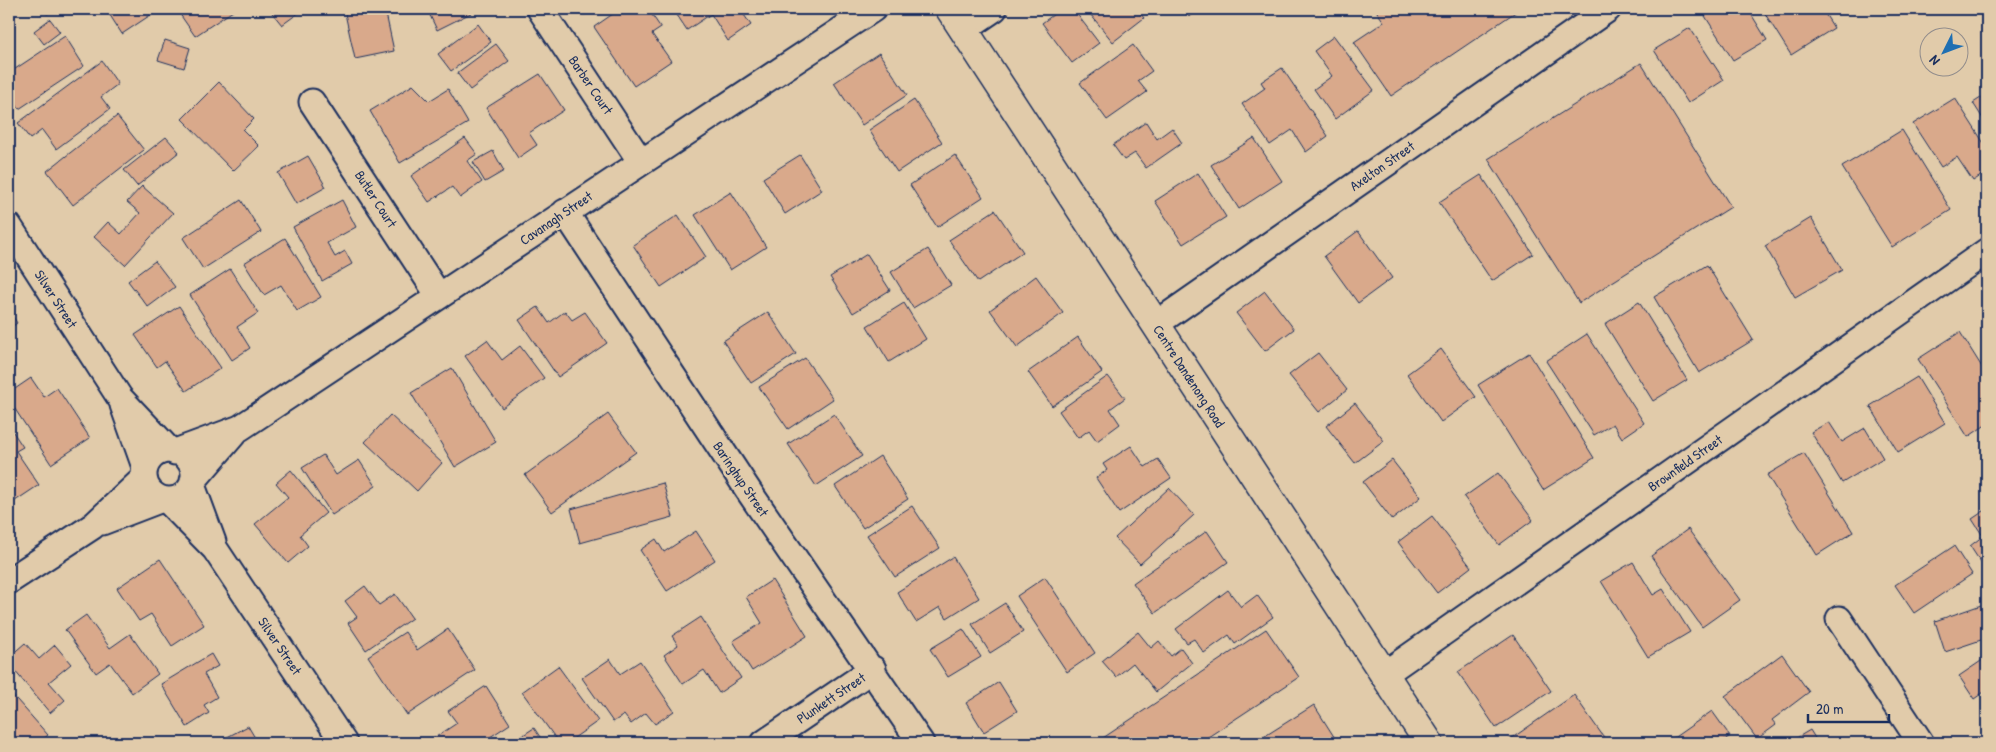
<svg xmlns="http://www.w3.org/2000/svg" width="1996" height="752" font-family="'Patrick Hand',sans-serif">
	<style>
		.building { fill: #d9a98b; stroke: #1b2f5e }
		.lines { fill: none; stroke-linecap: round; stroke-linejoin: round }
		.minor-casing { stroke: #1b2f5e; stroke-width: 29 }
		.secondary-casing { stroke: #1b2f5e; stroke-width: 31 }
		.minor { stroke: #e1cbaa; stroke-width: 25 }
		.secondary { stroke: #e1cbaa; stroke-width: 28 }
		.labels { text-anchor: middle; stroke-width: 5; stroke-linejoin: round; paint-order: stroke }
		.street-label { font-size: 14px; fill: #1b2f5e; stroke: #e1cbaa }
	</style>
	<rect width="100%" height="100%" fill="#e1cbaa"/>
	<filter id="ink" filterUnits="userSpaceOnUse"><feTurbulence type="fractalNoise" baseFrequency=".02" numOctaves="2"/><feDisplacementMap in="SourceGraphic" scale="10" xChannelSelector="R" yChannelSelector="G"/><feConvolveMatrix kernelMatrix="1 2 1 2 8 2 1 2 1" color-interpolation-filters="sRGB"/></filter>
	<g filter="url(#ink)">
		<!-- building -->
		<path class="building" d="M43 9H55L47 14Z
			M106 9H153L155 12 122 34Z
			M180 9H236L195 36 177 10Z
			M269 9H304L282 25Z
			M344 9H385L394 51 355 59Z
			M427 9H469L471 13 437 30Z
			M580 9H593L584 15Z
			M620 9H648L661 28 652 34 671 61 634 86 594 27Z
			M673 9H740L751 25 728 41 711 14 687 30Z
			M770 9H782L774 14Z
			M1061 9H1073L1099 43 1072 63 1042 23Z
			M1086 9H1137L1144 18 1113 42Z
			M1184 9H1201L1189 17Z
			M1375 9H1520L1391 96 1354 42 1384 22Z
			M1717 9H1748L1767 40 1733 60 1705 16Z
			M1762 9H1822L1834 28 1791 55Z
			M1836 9H1848L1839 14Z
			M50 19 60 32 44 44 34 31Z
			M478 24 491 42 451 71 438 54Z
			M1690 28 1724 80 1688 103 1654 50Z
			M65 36 84 66 19 109 9 93V73Z
			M1334 36 1374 90 1335 119 1314 89 1332 76 1314 51Z
			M165 40 190 48 184 68 158 60Z
			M496 44 509 61 470 90 457 73Z
			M1133 45 1152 71 1138 81 1147 92 1107 120 1080 83Z
			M879 53 907 95 862 125 834 83Z
			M102 61 118 84 101 97 110 109 56 149 42 130 30 139 18 123Z
			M1641 63 1731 207 1579 303 1488 159Z
			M1282 68 1328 136 1306 152 1292 130 1270 145 1242 104 1265 88 1261 82Z
			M540 74 564 110 529 133 537 145 518 158 486 108Z
			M219 82 254 119 243 130 259 146 233 171 182 119Z
			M413 85 429 101 448 89 468 123 400 163 370 111Z
			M1987 94V125L1973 103Z
			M1955 98 1987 148V172L1973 181 1957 157 1941 167 1913 124Z
			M914 100 942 142 897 172 869 130Z
			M117 116 144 150 73 205 47 171Z
			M1146 122 1157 139 1172 128 1182 143 1146 168 1135 153 1124 160 1113 145Z
			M1902 130 1951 210 1892 247 1842 167Z
			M166 137 179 152 137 186 124 170Z
			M465 138 477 154 467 161 482 182 460 198 452 187 429 202 411 176Z
			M1254 138 1282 181 1239 209 1211 165Z
			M493 151 504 171 485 182 473 162Z
			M800 155 822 190 785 214 763 178Z
			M955 155 983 197 937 227 910 185Z
			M308 156 326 187 296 204 278 173Z
			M1198 173 1226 217 1183 244 1155 201Z
			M1481 175 1533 254 1492 281 1439 202Z
			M142 186 173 213 125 265 94 237 108 222 121 234 140 213 127 202Z
			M731 192 766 247 730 270 695 215Z
			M241 200 261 232 203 269 183 238Z
			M342 200 356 227 327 243 335 257 345 251 352 264 322 281 293 227Z
			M995 210 1023 252 978 282 949 240Z
			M678 215 706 257 661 287 633 245Z
			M1811 218 1842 270 1795 297 1765 246Z
			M1358 231 1392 278 1358 303 1324 256Z
			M285 238 321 297 297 311 281 285 264 295 244 263Z
			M928 249 951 285 913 308 891 272Z
			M867 254 890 290 853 313 830 277Z
			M155 261 175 287 148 307 128 281Z
			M1707 265 1753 340 1699 373 1654 297Z
			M230 269 258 313 237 327 250 348 232 360 190 295Z
			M1036 276 1063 313 1017 347 990 310Z
			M1265 291 1294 329 1265 351 1236 313Z
			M1639 302 1687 380 1653 401 1605 324Z
			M904 303 926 339 889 362 867 326Z
			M179 306 221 368 186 391 165 361 157 367 135 335Z
			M538 307 549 323 565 311 572 320 585 312 607 343 558 377 519 320Z
			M9 310 17 323 9 329Z
			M768 312 796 354 751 383 723 341Z
			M1987 319V333L1981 323Z
			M1960 332 1987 375V424L1968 437 1918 359Z
			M1587 334 1644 423 1622 438 1613 424 1594 435 1546 361Z
			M1078 337 1102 372 1052 406 1028 372Z
			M487 340 502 360 520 346 544 378 502 408 465 356Z
			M1441 349 1476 397 1441 422 1407 374Z
			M1318 353 1347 390 1319 412 1289 375Z
			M1529 353 1594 458 1543 490 1478 385Z
			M805 358 833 399 788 429 759 387Z
			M452 368 496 442 455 467 411 393Z
			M1108 376 1125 398 1110 409 1120 424 1097 441 1089 430 1078 438 1059 411Z
			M1917 377 1945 423 1898 452 1870 406Z
			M31 378 44 397 57 388 90 438 51 464 9 400V393Z
			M1355 403 1384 441 1355 463 1326 426Z
			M608 414 636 452 552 512 525 475Z
			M834 414 862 456 816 486 788 444Z
			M390 415 442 463 417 491 365 442Z
			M1829 422 1842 442 1865 428 1883 458 1842 483 1811 432Z
			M9 426 23 447 16 451 39 485 9 505Z
			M1131 446 1145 467 1158 459 1171 478 1119 513 1096 478 1107 470 1103 464Z
			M1804 453 1853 532 1817 555 1767 475Z
			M323 455 336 475 359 460 376 486 332 515 302 468Z
			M880 456 908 499 863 528 835 486Z
			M1392 460 1421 497 1392 520 1363 482Z
			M291 470 326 513 300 535 308 546 288 563 255 524 288 497 276 483Z
			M1498 473 1533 520 1499 545 1464 497Z
			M663 483 673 517 580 543 571 509Z
			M1169 488 1194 515 1140 564 1115 538Z
			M912 506 940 548 895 577 867 535Z
			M1987 509V572L1970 546 1983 536 1972 519Z
			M1432 516 1471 567 1437 593 1398 542Z
			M1688 529 1740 600 1702 627 1651 556Z
			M696 531 715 560 667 591 640 550 656 539 664 552Z
			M1207 531 1228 562 1155 613 1133 583Z
			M1954 546 1972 574 1914 613 1895 585Z
			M953 557 979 598 947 618 940 607 916 622 897 592Z
			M160 559 204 625 172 646 151 614 139 621 117 588Z
			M1633 562 1653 595 1663 589 1690 632 1648 657 1601 581Z
			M1045 577 1095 653 1067 672 1017 596Z
			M772 580 807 636 752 671 733 641 762 623 746 597Z
			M365 586 379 605 395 594 412 618 366 650 348 623 357 617 345 601Z
			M1228 590 1241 607 1257 595 1273 617 1235 644 1229 635 1204 653 1194 639 1187 643 1176 629Z
			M1005 603 1023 632 990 653 972 624Z
			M1987 603V638L1945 652 1935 621Z
			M86 615 110 648 130 634 158 674 132 693 110 663 96 673 65 630Z
			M701 617 741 678 719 693 704 670 683 684 664 655 678 645 672 636Z
			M448 629 475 670 407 715 368 656 405 632 417 650Z
			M963 629 981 657 948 677 930 649Z
			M1266 629 1299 677 1199 743H1103L1100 740Z
			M1138 632 1151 648 1159 641 1171 656 1181 648 1192 663 1156 692 1133 663 1116 677 1102 661Z
			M1513 635 1551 691 1496 728 1458 672Z
			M25 643 39 659 55 645 71 664 49 682 65 700 50 713 9 664V657Z
			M211 654 218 666 204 674 217 697 204 705 209 713 187 727 161 684Z
			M1782 654 1809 692 1772 720 1776 725 1757 739 1725 696Z
			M1987 657V690L1974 699 1959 676Z
			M610 659 620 674 640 661 674 711 655 724 646 713 631 724 624 715 613 722 582 678Z
			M558 666 598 721 567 743H559L522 692Z
			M999 682 1017 711 984 732 966 703Z
			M486 686 510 724 481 743H431L430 741 457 723 448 711Z
			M9 691 48 735 39 743H9Z
			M1574 695 1608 743H1505Z
			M1314 705 1338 743H1254Z
			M1712 711 1730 736 1723 741 1724 743H1675L1672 739Z
			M248 726 258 743H216Z
			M534 728 544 743H511Z
			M1810 730 1818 743H1788Z"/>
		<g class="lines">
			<defs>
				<path id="minor" d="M540 9 641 162
					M963 30 994 9
					M312 102 439 296
					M565 212 750 493 921 743
					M9 226 120 398 169 450
					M1156 324 1608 9
					M123 405 145 467
					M144 475a25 25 0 1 1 50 0a25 25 0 1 1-50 0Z
					M175 452 240 428 873 9
					M193 481 236 431
					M192 485 213 542
					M167 500 215 549 344 743
					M102 522 162 499
					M9 581 93 526 144 478
					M1839 619 1921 743
					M1383 675 1987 251
					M764 743 873 669"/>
				<path id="secondary" d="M950 9 1429 743"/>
			</defs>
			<!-- minor casing -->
			<use href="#minor" class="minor-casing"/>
			<!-- secondary casing -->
			<use href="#secondary" class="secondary-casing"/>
			<!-- minor -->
			<use href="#minor" class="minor"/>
			<!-- secondary -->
			<use href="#secondary" class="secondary"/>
		</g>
	</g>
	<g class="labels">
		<!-- street labels -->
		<g class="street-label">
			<text transform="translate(591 85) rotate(56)" y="5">Barber Court</text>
			<text transform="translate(1382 166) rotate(-35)" y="5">Axelton Street</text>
			<text transform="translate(376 199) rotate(57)" y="5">Butler Court</text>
			<text transform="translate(556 218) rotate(-34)" y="5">Cavanagh Street</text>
			<text transform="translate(56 299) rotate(57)" y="5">Silver Street</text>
			<text transform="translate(1189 376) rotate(57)" y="5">Centre Dandenong Road</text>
			<text transform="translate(1685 463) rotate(-35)" y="5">Brownfield Street</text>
			<text transform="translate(741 479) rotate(56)" y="5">Baringhup Street</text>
			<text transform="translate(280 646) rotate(56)" y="5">Silver Street</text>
			<text transform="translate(831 698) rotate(-34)" y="5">Plunkett Street</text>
		</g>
	</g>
	<!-- margin -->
	<rect width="1996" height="752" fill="none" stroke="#e1cbaa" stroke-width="30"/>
	<rect x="15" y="15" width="1966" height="722" fill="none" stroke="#1b2f5e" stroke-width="2" filter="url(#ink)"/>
	<!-- north arrow -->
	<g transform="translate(1944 52) rotate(228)"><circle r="24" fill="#e1cbaa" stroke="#928d8c"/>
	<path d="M0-4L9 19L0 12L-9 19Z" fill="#1f6fb2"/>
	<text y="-8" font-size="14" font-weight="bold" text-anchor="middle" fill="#1b2f5e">N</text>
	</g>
	<!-- scale -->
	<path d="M1808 714v8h81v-8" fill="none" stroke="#1b2f5e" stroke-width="2.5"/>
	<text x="1816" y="714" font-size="15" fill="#1b2f5e" stroke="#e1cbaa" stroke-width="4" paint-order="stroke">20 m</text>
</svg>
